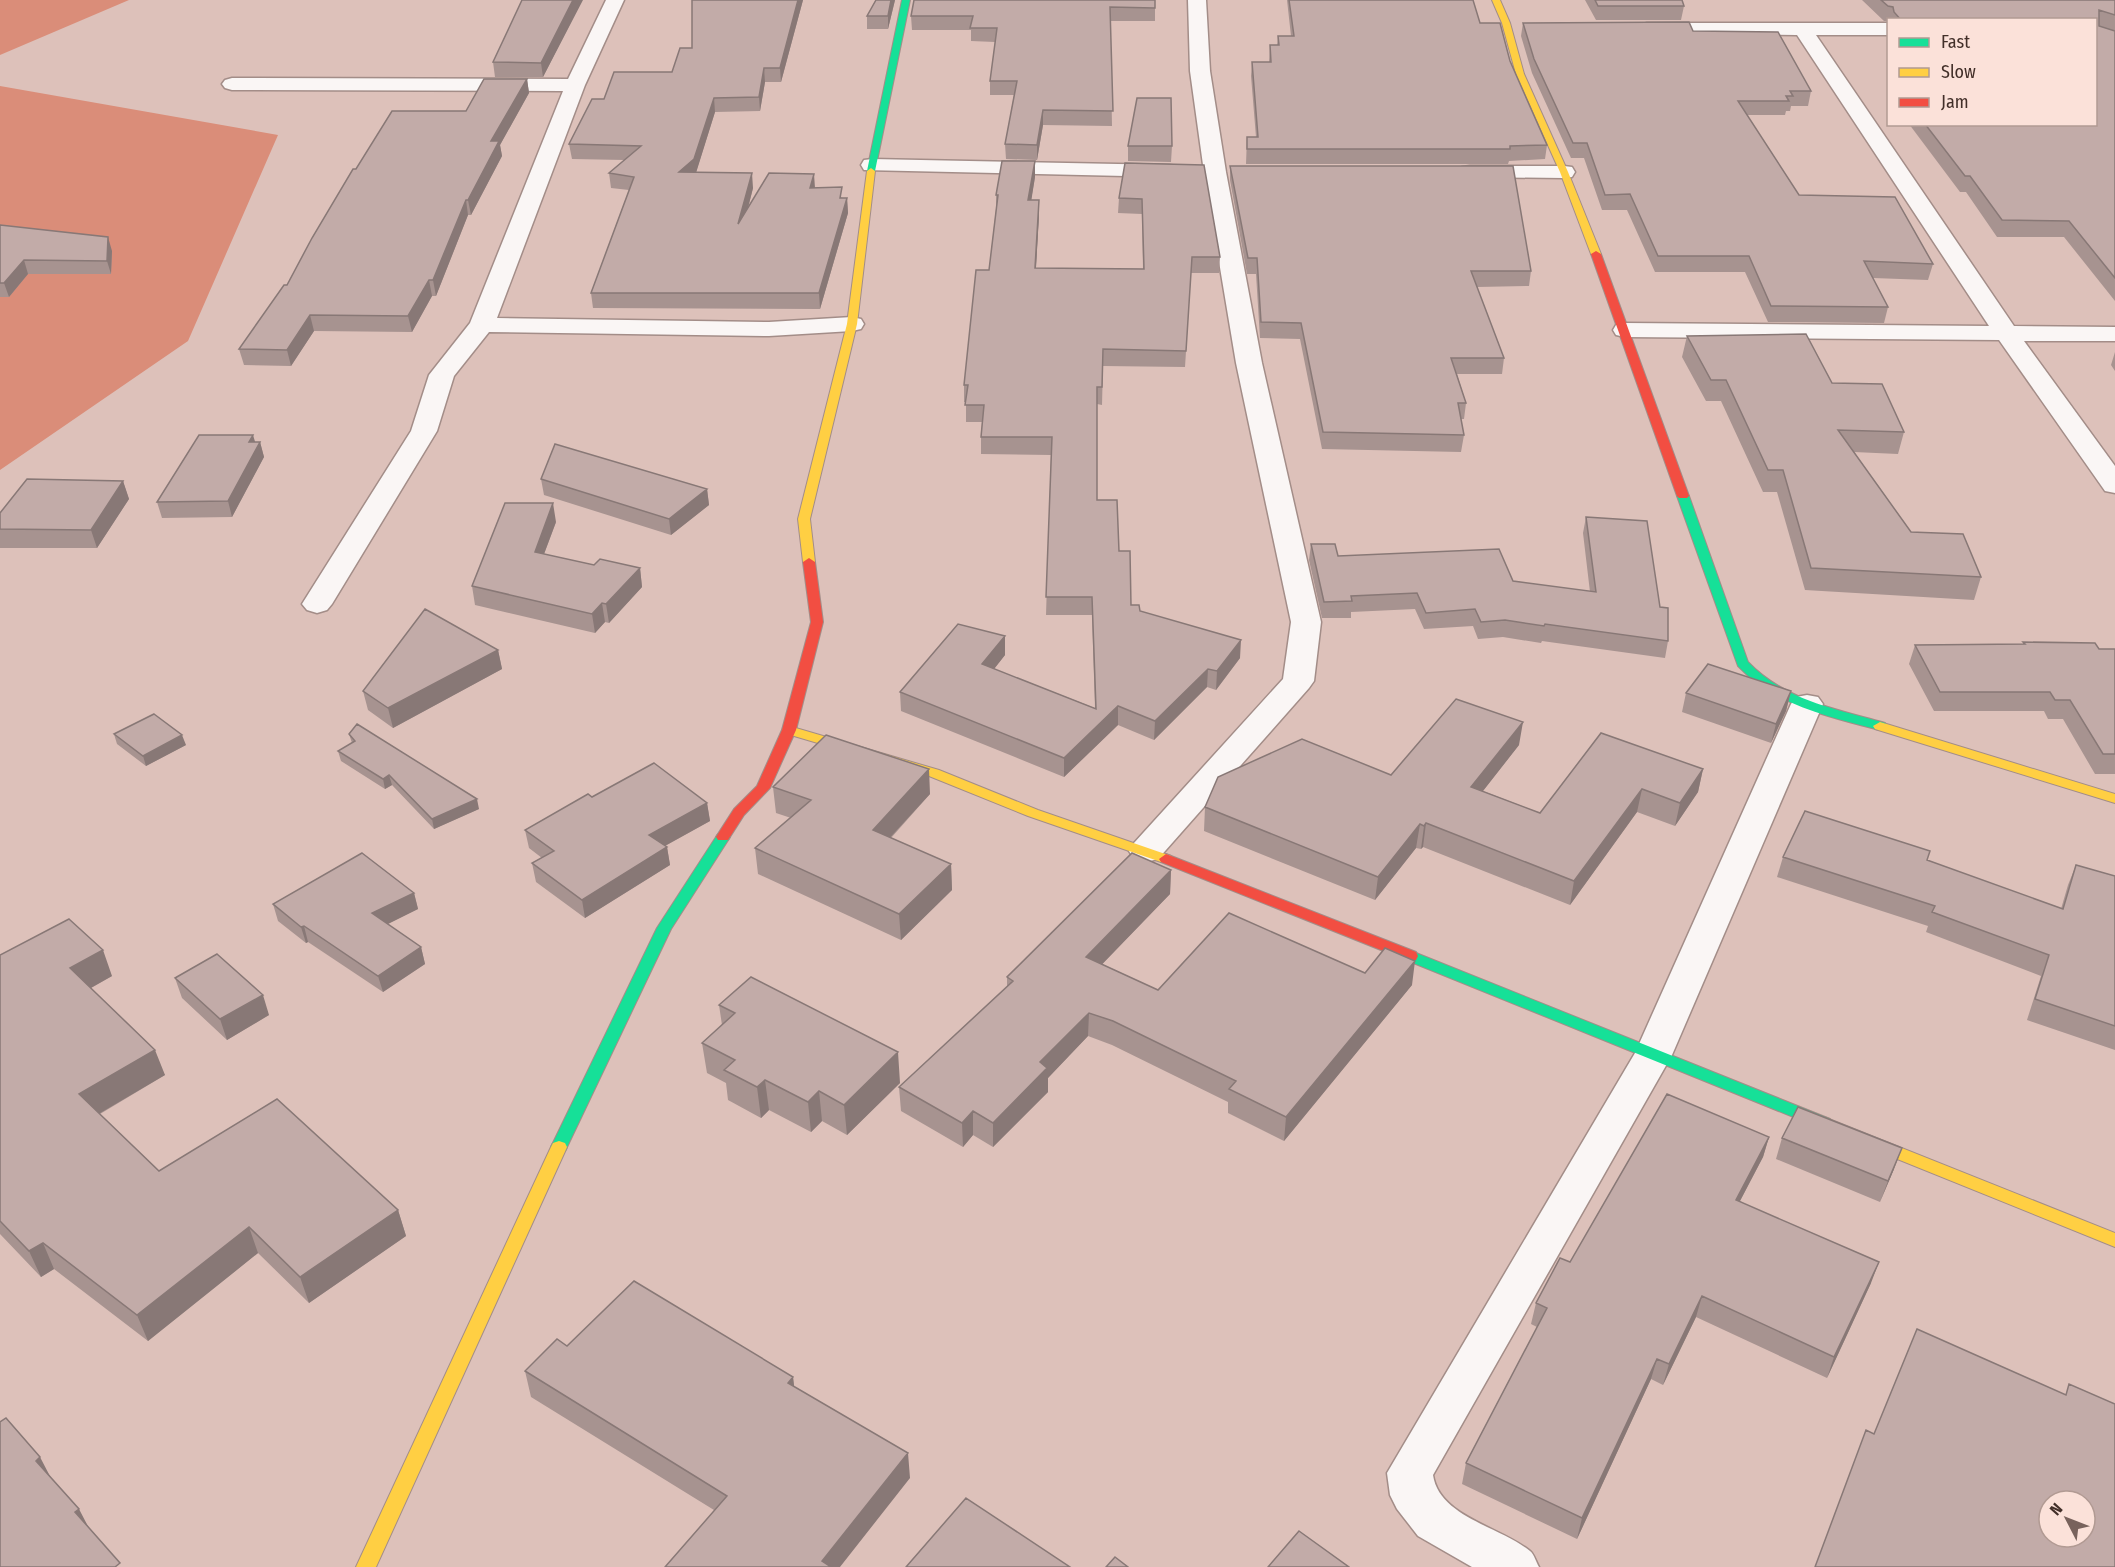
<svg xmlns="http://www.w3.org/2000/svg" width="2115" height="1567" font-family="'Fira Sans Condensed',sans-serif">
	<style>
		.forest { fill: #da8d79 }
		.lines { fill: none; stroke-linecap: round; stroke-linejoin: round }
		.street-casing { stroke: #a38d88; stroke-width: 3 }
		.fast-casing { stroke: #a38d88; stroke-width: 2 }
		.slow-casing { stroke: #a38d88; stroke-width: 2 }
		.jam-casing { stroke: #a38d88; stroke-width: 2 }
		.street { fill: #faf6f5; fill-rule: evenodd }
		.fast { fill: #16e098; fill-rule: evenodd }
		.slow { fill: #ffcf43; fill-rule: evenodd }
		.jam { fill: #f24e42; fill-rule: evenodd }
		.wall { fill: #a79390 }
		.shaded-wall { fill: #887876 }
		.building { fill: #c2aba8; stroke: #887876; stroke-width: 1.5; fill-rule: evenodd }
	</style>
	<rect width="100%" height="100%" fill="#ddc1ba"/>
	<!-- forest -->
	<path class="forest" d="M0 0H129L0 55Z
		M0 86 278 135 188 341 0 470Z"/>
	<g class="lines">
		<defs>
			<path id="street" d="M606 0H624L585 85 497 318 769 322 852 317 861 319 864 324 861 329 852 331 769 336 489 332 454 376 437 431 332 604 327 610 317 613 307 610 302 604 411 431 429 375 470 323 563 91 232 90 225 88 222 84 225 80 232 78 568 79Z
				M1188 0H1206L1210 71 1226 172 1262 363 1321 622 1314 681 1309 688 1158 859 1146 862 1134 859 1129 851 1134 843 1283 679 1291 622 1236 363 1204 172 1190 71Z
				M1647 23H1888V35H1816L2014 326 2115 327V341H2024L2115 466V493L2105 491 1999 340 1625 337 1616 335 1613 330 1616 325 1625 323 1989 326 1797 35 1640 33 1638 29 1640 25Z
				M872 159 1169 165 1177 166 1180 171 1177 176 1169 177 864 170 861 165 864 160Z
				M1470 166H1564L1572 167 1575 172 1572 177 1564 178 1462 177 1459 172 1462 167Z
				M1807 695 1818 697 1823 704 1672 1055 1433 1475C1439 1517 1501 1527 1530 1551 1534 1554 1536 1562 1539 1567H1472L1418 1536 1397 1509 1390 1495 1387 1473 1635 1053 1791 704 1796 697Z"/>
			<path id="fast" d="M902 0H910L875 171 871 174 867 171Z
				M1683 493 1689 496 1748 662C1784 700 1836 709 1885 723L1887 726 1885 729 1880 730C1829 717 1775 705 1738 666L1677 496Z
				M723 832 730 837 671 929 567 1147 565 1151 559 1153 553 1151 551 1147 657 928 718 834Z
				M1411 951 1830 1119 1832 1123 1830 1127 1824 1129 1818 1127 1406 960 1404 956 1406 952Z"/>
			<path id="slow" d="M1492 0H1500L1510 23 1524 74 1568 172 1601 254 1599 256 1591 254 1560 172 1516 74 1502 23Z
				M871 168 875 171 857 324 810 519 815 562 809 566 803 562 798 519 847 324 867 171Z
				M1880 722 2115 794V803L1875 729 1873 726Z
				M789 726 939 770 1038 810 1171 856 1173 859 1171 862H1161L1028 816 929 776 784 733 782 730 784 727Z
				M1824 1117 2115 1233V1247L1818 1127 1816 1123 1818 1119Z
				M559 1141 565 1143 567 1147 376 1567H356L551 1147 553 1143Z"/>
			<path id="jam" d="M1596 251 1601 254 1689 496 1687 498H1679L1677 496 1591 254Z
				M809 558 815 562 823 622 796 730 770 788 744 815 728 840H718L716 837 734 809 757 786 782 730 811 622 803 562Z
				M1166 854 1416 952 1418 956 1416 960H1406L1161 862 1159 859Z"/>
		</defs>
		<!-- street casing -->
		<use href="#street" class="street-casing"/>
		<!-- fast casing -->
		<use href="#fast" class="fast-casing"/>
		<!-- slow casing -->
		<use href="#slow" class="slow-casing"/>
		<!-- jam casing -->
		<use href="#jam" class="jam-casing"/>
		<!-- street -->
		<use href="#street" class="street"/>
		<!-- fast -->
		<use href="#fast" class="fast"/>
		<!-- slow -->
		<use href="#slow" class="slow"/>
		<!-- jam -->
		<use href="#jam" class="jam"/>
	</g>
	<!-- wall -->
	<path class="wall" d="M692 0H803L781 82H765L760 111 715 112 696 172 753 188 748 208 815 188 843 198H847L848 213 820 309 593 308 591 293 629 190 611 188 609 173 625 160 572 159 569 144 604 99 672 72 692 48Z
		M876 0H895L888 29H867V16Z
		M914 0 1155 8V21H1110L1112 126 1043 125 1037 160 1006 159 1005 144 1014 95H990V81L995 42 971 41V30H912L911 16Z
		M1287 0H1473L1480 23 1510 61 1547 145 1545 159 1509 161 1508 164H1246L1247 137H1256L1251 76 1252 62H1269L1270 45H1277L1278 36H1291Z
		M1585 0H1682L1684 6 1681 20H1596Z
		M1862 0H2115V301L2064 237H1997L1966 192H1960L1909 124H2096V20H1888V21H1884Z
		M1523 23 1693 31 1811 91 1808 106H1791L1790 111H1786L1785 115H1747L1799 195 1933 264 1928 280 1873 278 1888 307 1884 323 1768 322 1745 272H1655L1627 210H1602L1584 158H1571L1532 73 1521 36Z
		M570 24 543 77H495L493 62Z
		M527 79 529 93 500 145 502 156 471 215H468L436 296H432L412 332 314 331 291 366 244 365 239 349 287 285 356 169Z
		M1128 146H1172L1171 162 1128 161Z
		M1125 163 1220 257 1219 273H1191L1185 367 1103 366 1102 405 1097 404V500L1119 551 1131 605 1140 611 1240 658 1216 690 1207 687 1154 740 1118 725 1064 777 901 711 900 692 1005 636V655L994 669 1095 708 1092 615H1046L1051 455 981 454V437L982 422H966V402H964V385L989 270 996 209V195L1035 177 1031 200 1039 215 1036 268 1143 269 1142 214 1118 213 1119 198Z
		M1230 166 1531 271 1529 286 1477 287 1504 358 1502 374H1457L1466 403 1464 419H1461L1464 435 1461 452 1322 449 1300 339 1260 338 1256 274H1247L1230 180Z
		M0 225 112 251 111 274H28L9 297H0Z
		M1687 336 1832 383 1904 432 1898 454 1854 452 1911 532 1981 577 1974 600 1805 590 1777 492H1763L1721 401H1706L1682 357Z
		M2115 352V371L2111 365Z
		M255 442H260L264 457 232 517 162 518 157 502Z
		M541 479 707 489 709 505 671 535 544 495Z
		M123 481 129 499 97 548H0V513Z
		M1586 517 1660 607 1668 641 1665 658 1542 641 1541 643 1503 637 1478 639 1473 626 1424 629 1415 609 1351 612V618H1322L1309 560 1311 544 1338 556 1590 592 1583 533Z
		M556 522 544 554 594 565 640 568 642 587 609 623 605 622 595 633 475 605 472 586Z
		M2023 642 2099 649H2115V774H2095L2063 719H2048L2044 711H1934L1909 664 1915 645 2023 644Z
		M498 650 502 669 393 728 368 710 363 691Z
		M1791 691 1786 711 1771 743 1682 712 1686 693Z
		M114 734 186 745 146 766 117 744Z
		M349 734 479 809 434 829 392 785 385 789 341 761 338 751 352 743Z
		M1519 745 1483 791 1540 813 1703 769 1698 792 1675 826 1637 812 1570 905 1423 847 1421 849 1416 848 1375 900 1204 831 1205 807 1391 775Z
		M773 787 930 794 891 838 951 864 952 890 901 940 758 874 755 848 791 818 776 813Z
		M592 797 707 803 710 821 665 846 667 847 670 865 585 918 536 882 532 863 542 858 529 848 525 830Z
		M1783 857 1927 860 2061 909 2068 885 2076 865 2115 876V1050L2027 1020 2041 976 1926 932 1928 926 1777 877Z
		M1171 870 1170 894 1102 964 1158 990 1365 973 1412 985 1284 1141 1228 1113V1102L1112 1045 1088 1036 1048 1078V1092L993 1147 973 1135 963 1147 901 1111 899 1087 1007 987V977Z
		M414 893 418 909 387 924 421 947 425 964 383 992 308 942 306 943 278 921 273 904Z
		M0 955 112 976 91 988 165 1075 100 1114 159 1171 398 1210 406 1236 309 1303 258 1253 148 1341 54 1269 41 1277 0 1234Z
		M175 978 269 1015 227 1040 182 998Z
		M719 1005 900 1083 847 1135 822 1121 811 1132 769 1110 761 1118 728 1100 726 1083 707 1073 702 1043 722 1025Z
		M1769 1137 1763 1157 1740 1201 1871 1283 1827 1378 1696 1317 1663 1385 1651 1379 1577 1539 1462 1484 1466 1463 1537 1327 1531 1324 1536 1303 1570 1262Z
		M1782 1138 1894 1169 1880 1202 1776 1159Z
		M567 1346 793 1377 794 1387 910 1478 714 1510 531 1397 525 1371Z"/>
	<!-- shaded-wall -->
	<path class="shaded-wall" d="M573 0H583L543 77 541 63Z
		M798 0H803L781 82 780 68Z
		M891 0H895L888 29V16Z
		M764 68 765 82 760 111 759 97Z
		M527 79 529 93 500 145 502 156 471 215 468 200 491 141Z
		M714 98 715 112 696 173 679 172Z
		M1043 110V125L1037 160V145Z
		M1035 161V177L1029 215 1028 200Z
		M752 173 753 188 740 239 738 224Z
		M814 174 815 188H810Z
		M847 198 848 213 820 309 819 293Z
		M466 200 468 215 436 296 433 280Z
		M1039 200V215L1035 284V268Z
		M108 237 112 251 111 274 107 261Z
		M24 260 28 274 9 297 4 283Z
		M429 280 432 296 412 332 408 316Z
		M310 315 314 331 291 366 287 350Z
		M253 435 257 448 260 442 264 457 232 517 228 501 249 442Z
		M123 481 129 499 97 548 91 530Z
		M707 489 709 505 671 535 669 519Z
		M553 503 556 522 538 570 535 552Z
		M640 568 642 587 609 623 606 604Z
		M602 603 605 622 595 633 592 614Z
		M1005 636V655L983 683 982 664Z
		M1241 640 1240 658 1216 690 1217 671Z
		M498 650 502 669 393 728 388 708Z
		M1208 669 1207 687 1154 740 1155 721Z
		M1791 691 1786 711 1771 743 1776 724Z
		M1118 706V725L1064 777V758Z
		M1523 722 1519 745 1468 810 1471 787Z
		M182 735 186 745 146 766 143 756Z
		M929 769 930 794 874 855 873 830Z
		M1703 769 1698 792 1675 826 1680 803Z
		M389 775 392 785 385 789 383 779Z
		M1642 789 1637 812 1570 905 1574 881Z
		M477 799 479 809 434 829 432 819Z
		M707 803 710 821 652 853 649 835Z
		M1426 823 1423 847 1421 849 1424 826Z
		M1420 824 1416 848 1375 900 1378 877Z
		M667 847 670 865 585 918 582 900Z
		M951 864 952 890 901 940 899 914Z
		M1171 870 1170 894 1086 981V957Z
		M414 893 418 909 376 930 372 913Z
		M304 926 308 942 306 943 301 927Z
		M421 947 425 964 383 992 378 976Z
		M103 950 112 976 80 994 70 968Z
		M1415 961 1412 985 1284 1141 1286 1117Z
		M263 995 269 1015 227 1040 220 1019Z
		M1089 1013 1088 1036 1048 1078V1092L993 1147V1123L1040 1062Z
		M155 1050 165 1075 90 1119 79 1094Z
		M898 1052 900 1083 847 1135 844 1105Z
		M765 1080 769 1110 761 1118 757 1087Z
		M819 1091 822 1121 811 1132 808 1102Z
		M973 1111V1135L963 1147 962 1123Z
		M1769 1137 1763 1157 1730 1220 1736 1200Z
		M1902 1148 1894 1169 1880 1202 1888 1181Z
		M398 1210 406 1236 309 1303 300 1277Z
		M249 1227 258 1253 148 1341 137 1315Z
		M43 1243 54 1269 41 1277 29 1251Z
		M1879 1262 1871 1283 1827 1378 1834 1357Z
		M1702 1296 1696 1317 1663 1385 1669 1364Z
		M1657 1359 1651 1379 1577 1539 1582 1518Z
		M793 1377 796 1402 788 1383Z
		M908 1453 910 1478 840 1567H823L822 1561Z
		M40 1457 53 1482 36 1461Z
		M79 1509 92 1534 75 1512Z"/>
	<!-- building -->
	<path class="building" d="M522 0H573L541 63 493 62Z
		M692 0H798L780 68H764L759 97 714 98 694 159 679 172 752 173 738 224 769 173 814 174 810 188 842 187 840 198H847L819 293H591L634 177 609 173 641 146 569 144 592 99H604L614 72H672L680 48H692Z
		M876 0H891L888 16H867Z
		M914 0H1155V8L1110 7 1113 111 1043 110 1037 145 1005 144 1017 81H990L997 28H970L973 16H911Z
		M1289 0H1473L1480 23H1500L1510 61 1547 145 1510 146V149H1247V137H1258L1252 62H1271L1270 45H1279L1278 36H1294Z
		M1595 0H1682L1684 6H1598Z
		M1881 0H2115V15L2099 10V26L2115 31V278L2069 221 2002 220 1970 176H1965L1925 124H2096V20H1901L1894 12 1893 7 1888 6Z
		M1689 22 1693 31 1778 32 1811 91H1790L1793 96H1786L1789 101H1738L1799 195 1895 197 1933 264 1864 261 1888 307 1771 306 1749 256H1658L1630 194 1605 195 1587 143H1573L1534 59 1523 23Z
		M484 79H527L491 141H499L468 200H466L433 280H429L408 316 310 315 287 350 239 349 284 285H287L312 238 353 169H356L392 111H466Z
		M1137 98H1171L1172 146H1128Z
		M1002 161H1035L1028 200H1039L1035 268 1144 269 1142 199 1119 198 1125 163 1204 165 1220 257H1192L1186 351 1103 349 1102 387H1097V500H1117L1119 551H1130L1131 605H1139L1140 611 1241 640 1217 671 1208 669 1155 721 1118 706 1064 758 900 692 958 624 1005 636 982 664 1096 709 1092 597H1046L1052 437H981L984 405H965L968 385H964L976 270H989L998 195H996Z
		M1230 166H1513L1531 271H1471L1504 358H1451L1466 403H1458L1464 435 1323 432 1301 323 1261 322 1257 258H1248Z
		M0 225 108 237 107 261 24 260 4 283H0Z
		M1806 334 1832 383 1882 384 1904 432 1838 430 1911 532 1963 534 1981 577 1811 568 1783 470H1768L1726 380H1711L1687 336Z
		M199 435H253L249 442H260L228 501 157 502Z
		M555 444 707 489 669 519 541 479Z
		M27 479 123 481 91 530 0 529V513Z
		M505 503H553L535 552 594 565 600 559 640 568 606 604 602 603 592 614 472 586Z
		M1586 517 1647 521 1660 607 1668 608V641L1545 624 1544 626 1505 620 1481 622 1475 609 1426 613 1417 593 1351 596 1352 601 1324 602 1311 544H1335L1338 556 1499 549 1513 581 1596 592Z
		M425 609 498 650 388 708 363 691Z
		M2023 642 2095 643 2099 649H2115V754H2103L2070 700H2055L2050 692H1940L1915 645 2025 644Z
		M1708 664 1791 691 1776 724 1686 693Z
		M1456 699 1523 722 1471 787 1540 813 1601 733 1703 769 1680 803 1642 789 1574 881 1426 823 1424 826 1420 824 1378 877 1205 807 1218 777 1302 739 1391 775Z
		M154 714 182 735 143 756 114 734Z
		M357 724 477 799 432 819 389 775 383 779 338 751 355 741 349 734Z
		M826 735 929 769 873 830 951 864 899 914 755 848 811 800 773 787Z
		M654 763 707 803 649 835 667 847 582 900 532 863 554 851 525 830 588 794 592 797Z
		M1805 811 1930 851 1927 860 2063 909 2076 865 2115 876V1026L2035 999 2049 955 1932 912 1935 906 1783 857Z
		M362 853 414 893 372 913 421 947 378 976 304 926 301 927 273 904Z
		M1132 853 1171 870 1086 957 1158 990 1229 913 1365 973 1385 948 1415 961 1286 1117 1229 1089 1236 1081 1113 1021 1089 1013 1040 1062 1047 1068 993 1123 973 1111 962 1123 899 1087 1013 981 1007 977Z
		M69 919 103 950 70 968 155 1050 79 1094 159 1171 277 1099 398 1210 300 1277 249 1227 137 1315 43 1243 29 1251 0 1221V955Z
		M217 954 263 995 220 1019 175 978Z
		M751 977 898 1052 844 1105 819 1091 808 1102 765 1080 757 1087 724 1070 735 1060 702 1043 735 1013 719 1005Z
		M1667 1094 1769 1137 1736 1200 1879 1262 1834 1357 1702 1296 1669 1364 1657 1359 1582 1518 1466 1463 1547 1308 1536 1303 1560 1258 1570 1262Z
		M1798 1107 1902 1148 1888 1181 1782 1138Z
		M634 1281 793 1377 788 1383 908 1453 822 1561 831 1567H665L727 1496 525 1371 557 1339 567 1346Z
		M1917 1329 2066 1395 2069 1384 2115 1404V1567H1815L1866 1430 1874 1434ZM2049 1501H2085V1537H2049Z
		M6 1418 40 1457 36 1461 79 1509 75 1512 120 1563 115 1567H0V1422Z
		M966 1498 1070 1567H906Z
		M1299 1531 1349 1567H1268Z
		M1115 1557 1128 1567H1106Z"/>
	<!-- legend -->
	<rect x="1887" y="18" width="210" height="108" fill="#fbe1d9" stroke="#b19a93" stroke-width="1.5"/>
	<rect x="1899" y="38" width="30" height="9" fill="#16e098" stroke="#b19a93" stroke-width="1.5"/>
	<text x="1941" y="48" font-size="18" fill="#422f29">Fast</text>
	<rect x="1899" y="68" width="30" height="9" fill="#ffcf43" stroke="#b19a93" stroke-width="1.5"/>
	<text x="1941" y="78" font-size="18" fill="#422f29">Slow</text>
	<rect x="1899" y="98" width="30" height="9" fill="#f24e42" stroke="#b19a93" stroke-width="1.5"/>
	<text x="1941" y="108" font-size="18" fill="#422f29">Jam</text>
	<!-- north arrow -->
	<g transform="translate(2067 1519) rotate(312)"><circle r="28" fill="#fbe1d9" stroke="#b19a93" stroke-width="1.5"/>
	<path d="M0-4.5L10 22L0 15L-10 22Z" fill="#78625c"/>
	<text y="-9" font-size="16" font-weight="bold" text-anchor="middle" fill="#422f29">N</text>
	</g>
</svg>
